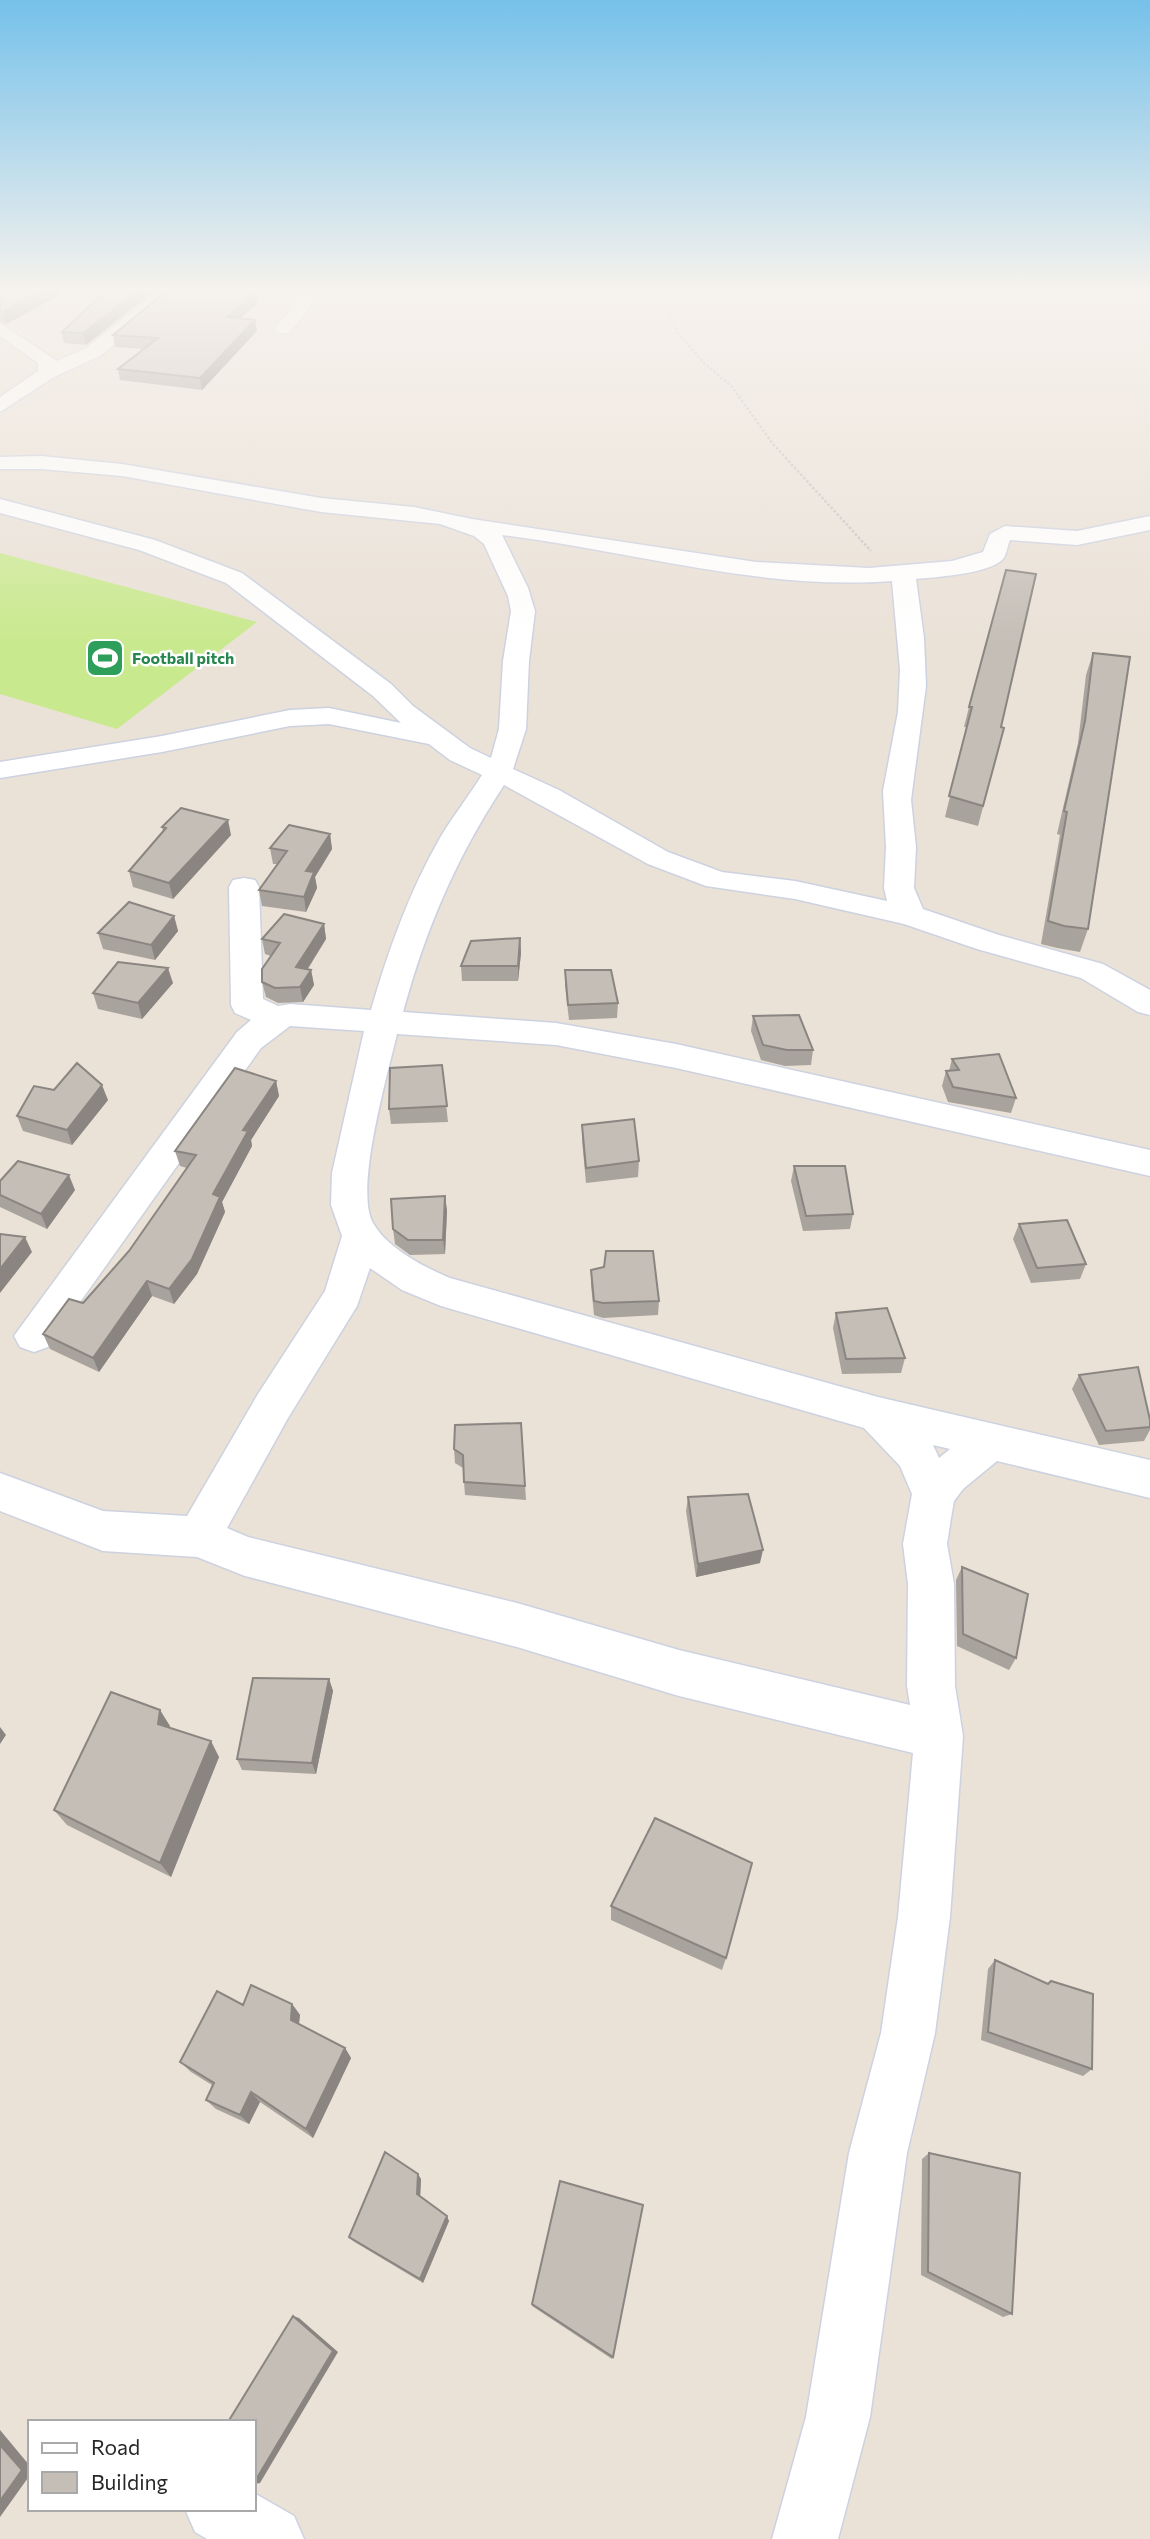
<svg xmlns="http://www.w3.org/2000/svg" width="1150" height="2539" font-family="Commissioner,sans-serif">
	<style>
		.pitch { fill: #c9e98e }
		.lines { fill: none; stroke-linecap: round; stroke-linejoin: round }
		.minor-casing { stroke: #cdd2e0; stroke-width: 3 }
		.path { stroke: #c3c3c3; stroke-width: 2.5; stroke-dasharray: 2.5 2; stroke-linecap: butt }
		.minor { fill: #fff; fill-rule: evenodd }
		.wall { fill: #a9a39d }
		.shaded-wall { fill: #8a8580 }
		.building { fill: #c5beb7; stroke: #8a8580; stroke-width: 2 }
		.labels { text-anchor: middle; stroke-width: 5; stroke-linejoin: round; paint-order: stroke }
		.far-leisure-label { font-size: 16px; font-weight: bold; fill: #27864d; stroke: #fff; text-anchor: start }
	</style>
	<rect width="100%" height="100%" fill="#eae1d7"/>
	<!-- pitch -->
	<path class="pitch" d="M0 553 257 622 117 729 0 694Z"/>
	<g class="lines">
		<defs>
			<path id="minor" d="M162 289H181L100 356 54 377 0 412V397L38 371V363L0 336V323L57 361 86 348Z
				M299 289H317L306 313 289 333H277L274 329 289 312Z
				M41 456 122 464 321 498 414 507 472 519 756 562 869 568 952 561 983 552 990 534 1005 526 1077 531 1150 516V530L1077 545 1010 540C1007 546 1007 555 1002 560 987 574 936 577 916 579L924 638 926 686 911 800 916 847 914 888 923 909 999 935 1103 964 1150 990V1015L1138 1012 1081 978 977 949 904 924 795 899 706 886 648 864 504 785C456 858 426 928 403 1012L556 1023 676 1044 1150 1150V1176L676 1068 556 1045 397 1034C388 1073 354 1190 373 1223 388 1249 424 1267 450 1278L878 1397 1150 1460V1498L997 1461 963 1489 954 1501 951 1518 947 1544 954 1584 955 1686 963 1736 950 1917 935 2033 907 2153 870 2417 838 2539H772L806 2417 849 2153 881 2033 898 1917 913 1753 679 1696 517 1647 245 1576 197 1557 103 1551 0 1511V1473L103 1511 187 1516 258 1394 325 1291 342 1236 331 1205 332 1173 364 1031 290 1026 261 1048 48 1347 34 1352 20 1347 14 1336 237 1032 251 1020 235 1013 231 1005 229 887 233 880 244 878 255 880 259 887 263 999 278 1006 290 1004 371 1010C388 951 409 892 440 838 453 816 469 796 482 775L450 760 429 744 329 724 290 726 162 752 0 778V762L162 736 290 710 329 708 401 723 373 696 226 583 139 550 0 513V499L155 540 242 573 391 684 413 706 470 748 491 758 499 729 503 661 511 611 508 596 484 544 474 536 440 524 321 512 122 476 41 469H0V457ZM502 535C632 551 761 591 892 581L900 670 898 712 883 791 886 847 884 888 887 901 795 881 722 872 668 852 559 790 513 769 526 729 529 661 535 611 528 588ZM370 1268 402 1290 441 1306 864 1428 900 1466 912 1494 903 1544 908 1584 907 1686 910 1705 679 1650 517 1603 248 1537 227 1528 288 1418 357 1306ZM933 1445 950 1449 939 1458Z
				M254 2493 294 2516 304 2539H207L195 2532 185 2509H254Z"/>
		</defs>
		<!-- minor casing -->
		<use href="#minor" class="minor-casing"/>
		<!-- path -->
		<path class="path" d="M677 289 670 313 677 332 704 363 732 387 773 444 871 551"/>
		<!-- minor -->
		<use href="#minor" class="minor"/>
	</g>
	<!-- wall -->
	<path class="wall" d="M0 289H71L6 324 0 321Z
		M108 289H157L86 345 64 343 62 332Z
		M169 289H267L256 299 257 304 241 318 257 331 202 390 120 380 118 369 144 349 115 347 113 335Z
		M1006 570 1001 727 1004 728 978 826 945 817 967 727H964L969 707Z
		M1093 653 1088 929 1080 952 1057 948 1041 944 1060 835 1057 834 1078 743 1086 675Z
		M162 827 231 835 173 899 133 887 129 871 163 831Z
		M330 834 332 849 315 877 317 888 306 912 262 906 259 890 278 864H273L270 848Z
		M174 916 178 931 155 960 103 949 98 933Z
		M324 924 326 939 308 969 311 970 314 985 303 1002 278 1003 266 997 262 982 271 956 265 954 262 939Z
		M520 938 521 953 518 981H462L461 966Z
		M565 970 618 1003 617 1018 569 1020 565 985Z
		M173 983 142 1019 98 1009 93 993Z
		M753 1016 813 1050 811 1065 785 1066 761 1060 751 1031Z
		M952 1059 1016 1098 1011 1113 948 1102 942 1086 946 1071H949Z
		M442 1065 448 1122 391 1124 389 1109Z
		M276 1081 279 1096 251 1140 252 1146 222 1202 225 1212 197 1274 174 1304 152 1296 99 1372 50 1349 43 1334 83 1303 129 1251 187 1168 180 1166 175 1151Z
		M54 1090 108 1100 72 1145 23 1131 17 1116Z
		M582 1125 639 1161 638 1177 586 1183 582 1140Z
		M794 1166 853 1214 850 1229 803 1231 791 1181Z
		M0 1181 75 1190 47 1229 0 1207Z
		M445 1196 447 1211 445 1254 410 1255 395 1244 393 1229Z
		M1019 1224 1086 1264 1080 1279 1031 1283 1013 1239Z
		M591 1270 659 1301 658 1315 603 1318 594 1315 591 1285Z
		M836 1313 905 1358 901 1373 842 1374 833 1328Z
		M1079 1375 1150 1420V1430L1144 1441 1099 1445 1072 1389Z
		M521 1423 526 1500 465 1495 463 1468 455 1463 454 1449Z
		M688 1497 760 1563 696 1577 686 1511Z
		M962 1567 1016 1658 1009 1670 957 1646 956 1580Z
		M329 1679 333 1691 316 1774 242 1770 237 1759Z
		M170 1726V1728L219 1757 171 1877 67 1825 54 1810Z
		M611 1906 726 1958 722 1970 611 1920Z
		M995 1960 1048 1984 1051 1981 1092 2069 1083 2076 981 2040 988 1969Z
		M292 2004 300 2015 299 2024 345 2048 351 2058 313 2138 260 2102 249 2124 216 2109 206 2100 212 2085 191 2072 180 2062 243 2005Z
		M929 2153 1012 2314 1003 2317 921 2275 922 2159Z
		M421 2179 420 2197 449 2221 423 2283 353 2241 349 2237Z
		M532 2304 613 2357 612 2359 532 2306Z"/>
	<!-- shaded-wall -->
	<path class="shaded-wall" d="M46 289H71L6 324 3 312Z
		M141 289H157L86 345 83 333Z
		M252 289H267L256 299 257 304 229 328 227 317Z
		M255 320 257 331 202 390 200 378Z
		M228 820 231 835 173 899 169 883Z
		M330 834 332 849 315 877 317 888 306 912 304 897 306 871Z
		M174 916 178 931 155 960 151 945Z
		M324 924 326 939 299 982 296 967Z
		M520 938 521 953 518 981V966Z
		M168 968 173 983 142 1019 138 1003Z
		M311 970 314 985 303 1002 300 987Z
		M276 1081 279 1096 251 1140 252 1146 222 1202 225 1212 197 1274 174 1304 169 1289 243 1130Z
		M102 1085 108 1100 72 1145 67 1130Z
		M69 1175 75 1190 47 1229 41 1214Z
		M445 1196 447 1211 445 1254 443 1240Z
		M25 1237 32 1252 0 1293V1269Z
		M147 1281 152 1296 99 1372 93 1358Z
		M763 1550 760 1563 696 1577 698 1564Z
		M329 1679 333 1691 316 1774 312 1763Z
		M160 1710 170 1726 168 1741 158 1724Z
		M0 1727 6 1735 0 1744Z
		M211 1741 219 1757 171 1877 160 1863Z
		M292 2004 300 2015 298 2030 291 2020Z
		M345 2048 351 2058 313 2138 306 2129Z
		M251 2092 260 2102 249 2124 240 2115Z
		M418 2174 421 2179 420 2199 417 2194Z
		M447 2216 449 2221 423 2283 420 2279Z
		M293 2316 299 2318 338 2352 260 2483 254 2484Z
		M0 2430 30 2466V2475L0 2517Z"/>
	<!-- building -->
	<path class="building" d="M0 289H46L3 312 0 311Z
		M108 289H141L83 333 62 332Z
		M169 289H252L249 292 256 293 227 317 255 320 200 378 118 369 158 338 113 335Z
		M1006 570 1036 574 1001 727 1004 728 983 806 949 796 972 707H969Z
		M1093 653 1130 657 1088 929 1064 926 1048 921 1067 812 1064 811 1085 721Z
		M181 808 228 820 169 883 129 871 166 828 162 827Z
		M289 825 330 834 306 871 314 872 304 897 259 890 287 851 270 848Z
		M129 902 174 916 151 945 98 933Z
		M284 914 324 924 296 967 311 970 300 987 275 988 262 982V969L280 943 262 939Z
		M520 938 518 966H461L471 941Z
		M118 962 168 968 138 1003 93 993Z
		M565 970H611L618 1003 568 1005Z
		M799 1015 813 1050H787L763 1045 753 1016Z
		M999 1054 1016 1098 953 1087 946 1071 959 1070 952 1059Z
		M77 1063 102 1085 67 1130 17 1116 34 1086 54 1090Z
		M442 1065 447 1106 389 1109 390 1068Z
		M235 1068 276 1081 243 1130 248 1131 213 1194 220 1197 192 1259 169 1289 147 1281 93 1358 43 1334 69 1299 83 1303 129 1251 196 1155 175 1151Z
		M634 1119 639 1161 586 1168 582 1125Z
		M18 1161 69 1175 41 1214 0 1195V1181Z
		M794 1166H845L853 1214 806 1216Z
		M445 1196 443 1240H408L393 1229 391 1199Z
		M1067 1220 1086 1264 1037 1268 1019 1224Z
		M0 1234 25 1237 0 1269Z
		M606 1251H653L659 1301 603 1303 594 1301 591 1270 604 1267Z
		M887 1308 905 1358 846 1359 836 1313Z
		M1138 1367 1150 1420V1427L1106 1431 1079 1375Z
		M521 1423 525 1486 464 1482 463 1455 454 1449 455 1425Z
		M748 1494 763 1550 698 1564 688 1497Z
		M962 1567 1028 1594 1016 1658 963 1634Z
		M253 1678 329 1679 312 1763 237 1759Z
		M111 1692 160 1710 158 1724 211 1741 160 1863 54 1810Z
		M655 1818 752 1863 726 1958 611 1906Z
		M995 1960 1048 1984 1051 1981 1093 1994 1092 2069 988 2032Z
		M251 1985 292 2004 291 2020 345 2048 306 2129 251 2092 240 2115 206 2100 214 2083 180 2062 217 1991 243 2005Z
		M385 2152 418 2174 417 2194 447 2216 420 2279 349 2237Z
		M929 2153 1020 2173 1012 2314 928 2272Z
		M560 2181 643 2205 613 2357 532 2304Z
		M293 2316 333 2351 254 2483V2422H228Z
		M0 2445 22 2470 0 2501Z"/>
	<!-- sky -->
	<linearGradient id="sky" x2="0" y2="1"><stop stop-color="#75c1ea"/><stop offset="0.45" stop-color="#f6f2ed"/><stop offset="1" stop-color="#f6f2ed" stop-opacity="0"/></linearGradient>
	<rect width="1150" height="645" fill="url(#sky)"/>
	<!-- icons -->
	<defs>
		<symbol id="stadium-square" viewBox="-11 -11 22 22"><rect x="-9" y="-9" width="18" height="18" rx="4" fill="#2e9e5b" stroke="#fff"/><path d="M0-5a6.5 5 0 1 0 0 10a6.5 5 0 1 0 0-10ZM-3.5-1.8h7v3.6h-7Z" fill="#fff"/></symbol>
	</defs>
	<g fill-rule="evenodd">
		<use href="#stadium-square" x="83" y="636" width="44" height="44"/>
	</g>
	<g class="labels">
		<!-- far-leisure labels -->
		<g class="far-leisure-label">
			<text x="132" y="664">Football pitch</text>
		</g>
	</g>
	<!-- legend -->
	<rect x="28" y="2420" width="228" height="91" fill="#ffffff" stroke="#a9a9a9" stroke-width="2"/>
	<rect x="42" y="2443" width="35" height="10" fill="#ffffff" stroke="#a9a9a9" stroke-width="2"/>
	<text x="91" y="2455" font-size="21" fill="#272727">Road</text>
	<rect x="42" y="2472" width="35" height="21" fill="#c5beb7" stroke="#a9a9a9" stroke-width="2"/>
	<text x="91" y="2490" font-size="21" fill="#272727">Building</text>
</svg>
